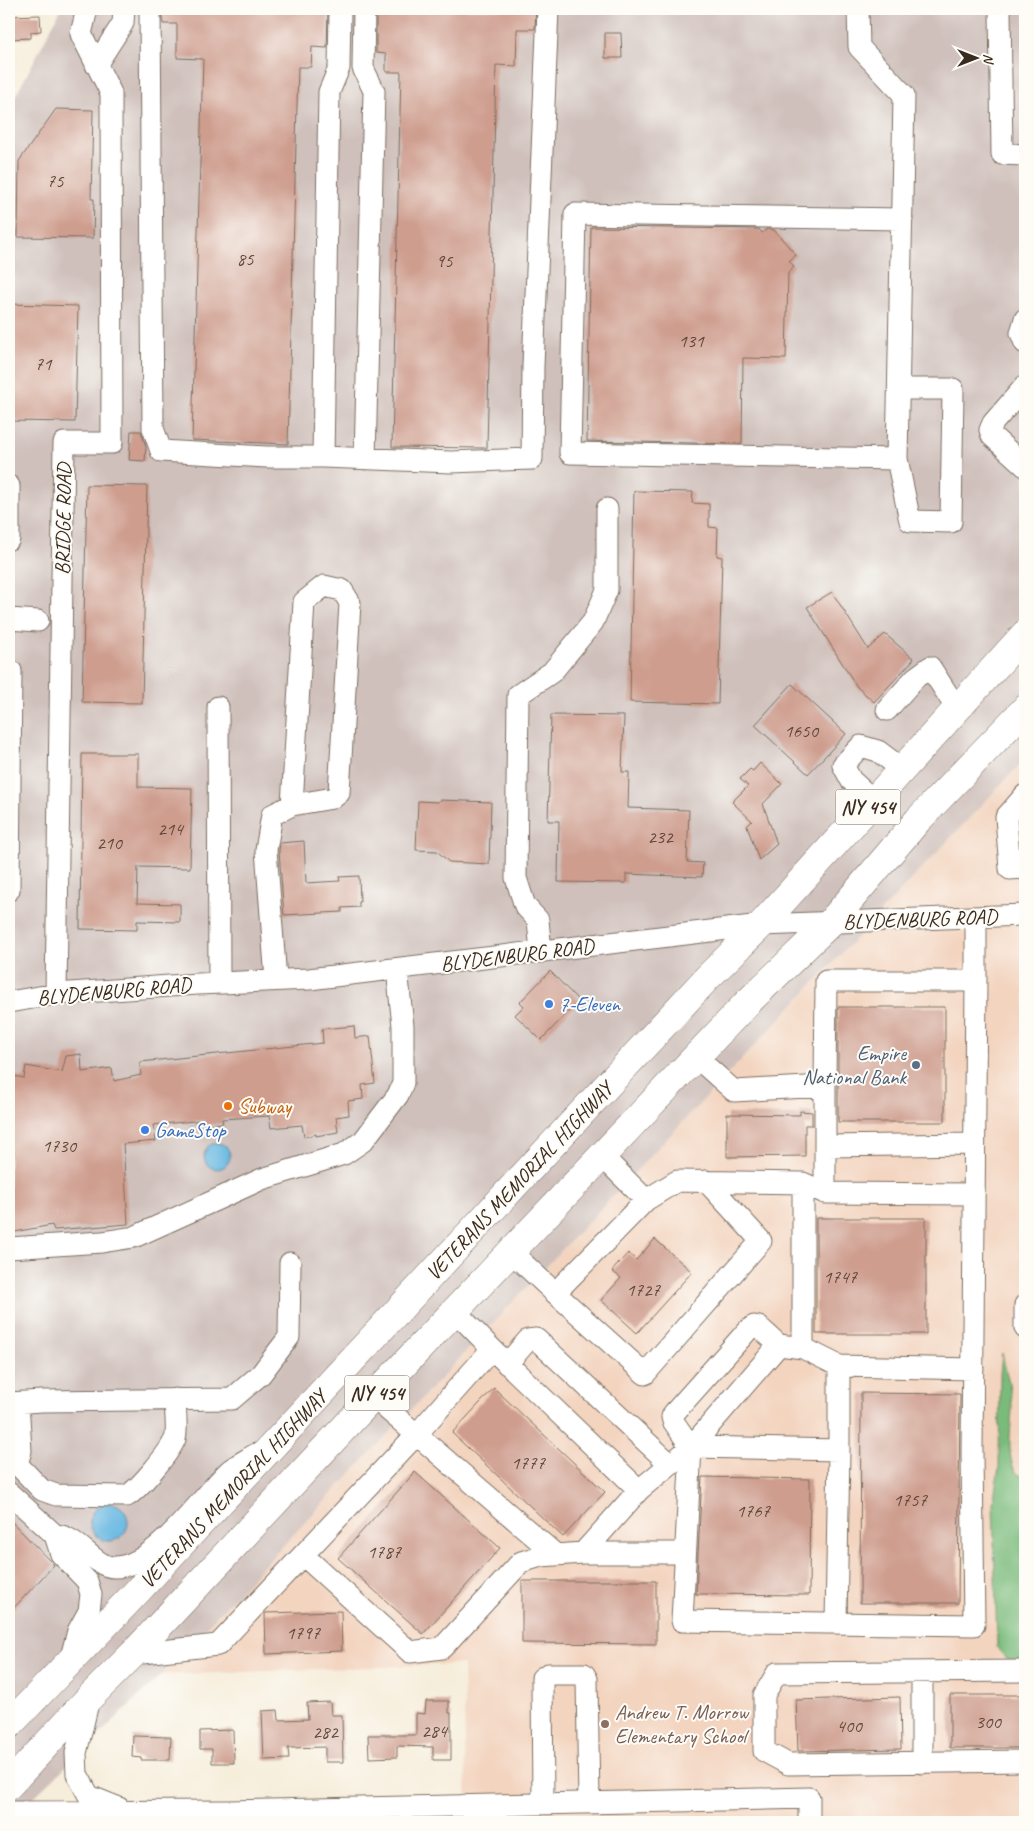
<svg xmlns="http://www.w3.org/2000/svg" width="1034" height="1831" font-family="Caveat,sans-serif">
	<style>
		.built { fill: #f3d4bf }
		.industrial { fill: #cfc0bb }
		.forest { fill: #7abb7c; stroke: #5a724d }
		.water { fill: #67b8e2; stroke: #517180 }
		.building { fill: #ce9d8e }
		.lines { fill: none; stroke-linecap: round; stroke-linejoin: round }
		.minor-casing { stroke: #7c6e60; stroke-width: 23 }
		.highway-casing { stroke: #7c6e60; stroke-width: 29 }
		.minor { stroke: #fff; stroke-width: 21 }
		.highway { stroke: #fff; stroke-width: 28 }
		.shop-dot { fill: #3f7fe0; stroke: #fdfcf7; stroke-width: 2 }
		.service-dot { fill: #5c6f8a; stroke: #fdfcf7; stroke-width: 2 }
		.food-dot { fill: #e8710a; stroke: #fdfcf7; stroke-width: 2 }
		.education-dot { fill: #8d6e63; stroke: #fdfcf7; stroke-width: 2 }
		.labels { text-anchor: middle; stroke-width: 4; stroke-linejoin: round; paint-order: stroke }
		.number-label { font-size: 19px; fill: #60473a }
		.shield { fill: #fdfcf7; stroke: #75695f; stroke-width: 1 }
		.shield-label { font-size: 20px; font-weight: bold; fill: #3b2a1e }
		.street-label { font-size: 21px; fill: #3b2a1e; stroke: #fdfcf7 }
		.shop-label { font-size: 21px; fill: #366cbe; stroke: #fdfcf7; text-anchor: start }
		.service-label { font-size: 21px; fill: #4e5e75; stroke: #fdfcf7; text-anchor: end }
		.food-label { font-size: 21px; fill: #c56008; stroke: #fdfcf7; text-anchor: start }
		.education-label { font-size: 21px; fill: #785e54; stroke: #fdfcf7; text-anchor: start }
	</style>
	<rect width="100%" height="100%" fill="#fdfcf7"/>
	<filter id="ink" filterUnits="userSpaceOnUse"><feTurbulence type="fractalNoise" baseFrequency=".02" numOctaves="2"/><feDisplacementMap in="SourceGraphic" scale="10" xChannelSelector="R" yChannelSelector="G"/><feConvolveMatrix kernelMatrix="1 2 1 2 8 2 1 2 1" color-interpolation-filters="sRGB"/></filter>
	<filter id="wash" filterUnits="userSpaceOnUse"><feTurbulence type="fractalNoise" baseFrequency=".0096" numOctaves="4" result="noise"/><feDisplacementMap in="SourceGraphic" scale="20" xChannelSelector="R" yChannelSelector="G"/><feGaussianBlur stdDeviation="1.12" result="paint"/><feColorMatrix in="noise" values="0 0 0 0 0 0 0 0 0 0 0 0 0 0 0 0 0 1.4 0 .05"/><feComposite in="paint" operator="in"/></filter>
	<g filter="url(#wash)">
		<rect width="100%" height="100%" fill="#f6edda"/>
		<!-- built -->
		<path class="built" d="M1025 759V1477L1003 1487 993 1503 997 1647 1025 1661V1822H467L463 1664 161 1675Z"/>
		<!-- industrial -->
		<path class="industrial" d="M61 9H1025V759L161 1675 9 1821V109Z"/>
		<!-- forest -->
		<path class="forest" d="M1002 1353C1006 1371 1011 1389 1012 1407 1012 1425 1004 1462 1019 1475H1025V1661C1011 1661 1004 1660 997 1647L993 1503 999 1467 1000 1375Z"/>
		<!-- water -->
		<path class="water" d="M204 1156a13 13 0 1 1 26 0a13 13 0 1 1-26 0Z
			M90 1522a19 19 0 1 1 38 0a19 19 0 1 1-38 0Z"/>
		<g id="blocks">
			<!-- building -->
			<path class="building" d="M162 9H328L327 48 312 47 311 67H298L288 444 192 440 203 59 177 58V24H163Z
				M376 9H536L535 29H517L516 66 496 65 487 448 392 447 401 72H386V54L376 53Z
				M40 15 41 31 31 32V38L9 39V16Z
				M605 33H621L622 58H605Z
				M56 109 93 110 91 199H94L93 238 18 237 19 161Z
				M591 227 759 229 762 233 767 229 774 230 796 255 789 261 794 266 788 273 786 359 743 358 742 444 587 441Z
				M9 304 78 306 75 422 9 421Z
				M131 431H141L146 447 145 461 129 460Z
				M87 485 147 486 142 703 82 702Z
				M634 491 693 492 692 503 709 504V527L718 528 717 556 722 557 718 704 630 702Z
				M832 592 868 649 885 634 914 659 874 702 857 687 807 607Z
				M792 684 846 734 808 774 755 725Z
				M551 715 624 716 622 772H629L628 808 689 810 687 862 703 863 702 877 626 874V883L558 882 559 821H548Z
				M82 754H138V787L192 788 190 868 138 867 137 903 180 904V922L137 921V930L80 929Z
				M760 763 782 784 763 804 777 844 759 860 747 826 752 821 732 802 748 786 740 779 750 769 753 771Z
				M439 800 491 802 489 864 449 862 437 851 416 850 418 801 438 802Z
				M304 841 306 883 340 881 339 877 359 876 360 902H359V907L342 908V912L284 915 279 851 280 843Z
				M550 971 579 1001 541 1040 515 1015 524 1006 520 1002Z
				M838 1007H945V1122H838Z
				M354 1026 355 1038 370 1036 375 1083 362 1085 363 1099 348 1101 349 1115 336 1117 338 1132 316 1136V1134L304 1137 302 1125 271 1128 269 1116 222 1119 223 1123 204 1125V1120L153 1125 156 1141 123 1144 128 1224 54 1230 52 1225 9 1233V1075L24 1078 26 1066 62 1072 66 1056 81 1054 82 1072 112 1068 114 1081 141 1075 140 1062 323 1043 322 1029Z
				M800 1111 812 1112V1125H805V1156L727 1157V1114L800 1115Z
				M816 1218H926V1334H816Z
				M655 1239 692 1272 637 1333 601 1300 621 1278 612 1271 628 1253 636 1260Z
				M494 1388 605 1492 563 1537 452 1433Z
				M861 1393 960 1394 958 1603H860Z
				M415 1472 500 1548 423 1634 338 1558Z
				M702 1477 810 1479 809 1595 696 1594Z
				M9 1519 54 1565 9 1613Z
				M522 1581H656V1644L522 1643Z
				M341 1611 342 1651 266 1654 265 1613Z
				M950 1695H1025V1748H950Z
				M900 1697 901 1749 798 1751 796 1700Z
				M426 1701H449V1713H451V1760H433V1747L397 1746V1757L369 1758 368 1735H416V1713L425 1714Z
				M330 1702 331 1715H342L343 1762H325V1747L288 1748 289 1759 264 1760 262 1711 278 1710 279 1720 308 1719 307 1703Z
				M233 1730 234 1763H212V1749H200V1731Z
				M133 1736 171 1737 170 1760H141V1758L132 1757Z"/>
		</g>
	</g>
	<g filter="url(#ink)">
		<use href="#blocks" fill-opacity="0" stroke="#7c6e60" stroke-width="1"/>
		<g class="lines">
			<defs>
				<path id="minor" d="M150 9 153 428 161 451 267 457H323
					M340 9 339 68 329 92 323 457 451 462 532 459 533 366 548 9
					M364 9 363 68 374 91 365 459
					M858 9 859 47 904 95 897 459 910 521 951 522 953 389H899
					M1000 9 1002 154 1025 155
					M96 65 123 23 124 9
					M1025 319 1021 333 1025 343
					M1025 386 993 423 990 430 992 436 1025 466
					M897 459 570 453 575 214 902 219
					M9 486V539
					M9 619 38 621
					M9 671H11L9 890
					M218 707 219 983
					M887 710 915 678 930 667 957 709
					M1025 795 1006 817 1010 869 1025 868
					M874 801 851 780 843 765 861 746 878 751 902 769
					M541 952 538 920 525 906 516 878 518 695 552 672 593 622 607 590V509
					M276 980 266 850 272 815 292 805 304 602 324 586 342 590 350 603 339 793 333 798 292 805
					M56 994 64 443H112L111 93 81 34 87 9
					M9 1002 56 994 198 984 309 979 761 925 1025 915
					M696 1057 734 1091 825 1086V1193L803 1183
					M825 1086 826 981H976V917
					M826 1146 974 1144
					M825 1193 973 1194
					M9 1248 102 1242 134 1237 262 1179 344 1154 363 1141 398 1095 403 1083V1026L397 969
					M511 1252 555 1293 646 1200
					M555 1293 645 1374 761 1241 706 1181
					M1025 1305V1328
					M455 1311 492 1349
					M803 1348 779 1345 691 1447 682 1621 974 1625 972 1452 976 981
					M507 1364 528 1340 536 1339 670 1464
					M839 1366 973 1369
					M373 1397 556 1555
					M9 1403 42 1401 232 1399 261 1374 289 1337 290 1263
					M14 1403V1412L19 1417 21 1451 17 1464 42 1490 56 1495 127 1496C140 1488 169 1453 175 1439 178 1431 175 1409 175 1399
					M691 1447 673 1421 672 1417 674 1413 748 1330 754 1326 759 1327 779 1345
					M9 1493 55 1535 61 1554 87 1581 91 1594 89 1611 78 1631 70 1661
					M55 1535C78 1535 93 1567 114 1567 154 1568 202 1496 230 1470 238 1464 248 1459 256 1454
					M583 1553H685
					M303 1555 410 1652 442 1648 521 1562 541 1556 583 1553 639 1490
					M836 1623 839 1450
					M133 1654 218 1645 416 1435 492 1349 639 1490 691 1447 839 1450V1366L803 1348V1183L677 1181 646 1200 602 1156
					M1025 1671 777 1673 764 1695V1751L788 1764 1025 1761
					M922 1673V1763
					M89 1699 76 1753 77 1774 89 1796 119 1808
					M543 1804 542 1678 548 1674H584L587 1679 589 1803
					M9 1812 228 1811 809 1798V1822
					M497 1822V1805"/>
				<path id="highway" d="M9 1725 131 1598 708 977 761 925 1025 634
					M9 1785 89 1698 133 1654 373 1397 747 1003 831 922 918 820 1025 709"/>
			</defs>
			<!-- minor casing -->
			<use href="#minor" class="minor-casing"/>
			<!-- highway casing -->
			<use href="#highway" class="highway-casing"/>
			<!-- minor -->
			<use href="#minor" class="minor"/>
			<!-- highway -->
			<use href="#highway" class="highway"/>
		</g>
	</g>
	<!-- markers -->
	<g class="shop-dot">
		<circle cx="549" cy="1004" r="5"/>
		<circle cx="145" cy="1130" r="5"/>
	</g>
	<circle class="service-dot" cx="916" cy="1065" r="5"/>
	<circle class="food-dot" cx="228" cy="1106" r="5"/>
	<circle class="education-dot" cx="605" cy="1724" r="5"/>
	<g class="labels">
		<!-- number labels -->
		<g class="number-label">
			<text x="55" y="187">75</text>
			<text x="245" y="265">85</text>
			<text x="444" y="267">95</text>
			<text x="691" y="347">131</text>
			<text x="43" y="370">71</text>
			<text x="801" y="737">1650</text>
			<text x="170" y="835">214</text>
			<text x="660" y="843">232</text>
			<text x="109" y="849">210</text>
			<text x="59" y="1152">1730</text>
			<text x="840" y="1283">1747</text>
			<text x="643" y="1296">1727</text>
			<text x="528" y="1469">1777</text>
			<text x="910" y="1506">1757</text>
			<text x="753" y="1517">1767</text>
			<text x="384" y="1558">1787</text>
			<text x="303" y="1639">1797</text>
			<text x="988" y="1728">300</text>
			<text x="849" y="1732">400</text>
			<text x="434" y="1737">284</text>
			<text x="325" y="1738">282</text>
		</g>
		<!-- shield labels -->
		<g class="shield">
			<rect x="835.5" y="789.5" width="65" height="35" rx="4"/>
			<rect x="344.5" y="1375.5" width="65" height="35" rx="4"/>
		</g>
		<g class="shield-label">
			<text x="868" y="814">NY 454</text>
			<text x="377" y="1400">NY 454</text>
		</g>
		<!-- street labels -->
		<g class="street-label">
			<text transform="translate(63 519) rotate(-89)" y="7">BRIDGE ROAD</text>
			<text transform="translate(920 919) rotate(-2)" y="7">BLYDENBURG ROAD</text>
			<text transform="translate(517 955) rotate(-7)" y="7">BLYDENBURG ROAD</text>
			<text transform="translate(114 991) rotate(-5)" y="7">BLYDENBURG ROAD</text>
			<text transform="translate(519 1181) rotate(-47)" y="7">VETERANS MEMORIAL HIGHWAY</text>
			<text transform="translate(233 1489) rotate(-47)" y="7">VETERANS MEMORIAL HIGHWAY</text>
		</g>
		<!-- shop labels -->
		<g class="shop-label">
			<text x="559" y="1011">7-Eleven</text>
			<text x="155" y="1137">GameStop</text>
		</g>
		<!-- service labels -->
		<g class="service-label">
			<text x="906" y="1060">Empire<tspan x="906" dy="24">National Bank</tspan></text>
		</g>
		<!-- food labels -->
		<g class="food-label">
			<text x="238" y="1113">Subway</text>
		</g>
		<!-- education labels -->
		<g class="education-label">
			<text x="615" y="1719">Andrew T. Morrow<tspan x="615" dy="24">Elementary School</tspan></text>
		</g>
	</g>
	<!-- margin -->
	<rect width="1034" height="1831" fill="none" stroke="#fdfcf7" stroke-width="30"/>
	<!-- north arrow -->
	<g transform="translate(976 58) rotate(90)" stroke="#fdfcf7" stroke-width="4" paint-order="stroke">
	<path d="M0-4L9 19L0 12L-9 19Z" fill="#3b2a1e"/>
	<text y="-8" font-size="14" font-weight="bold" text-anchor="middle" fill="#3b2a1e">N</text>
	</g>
</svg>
